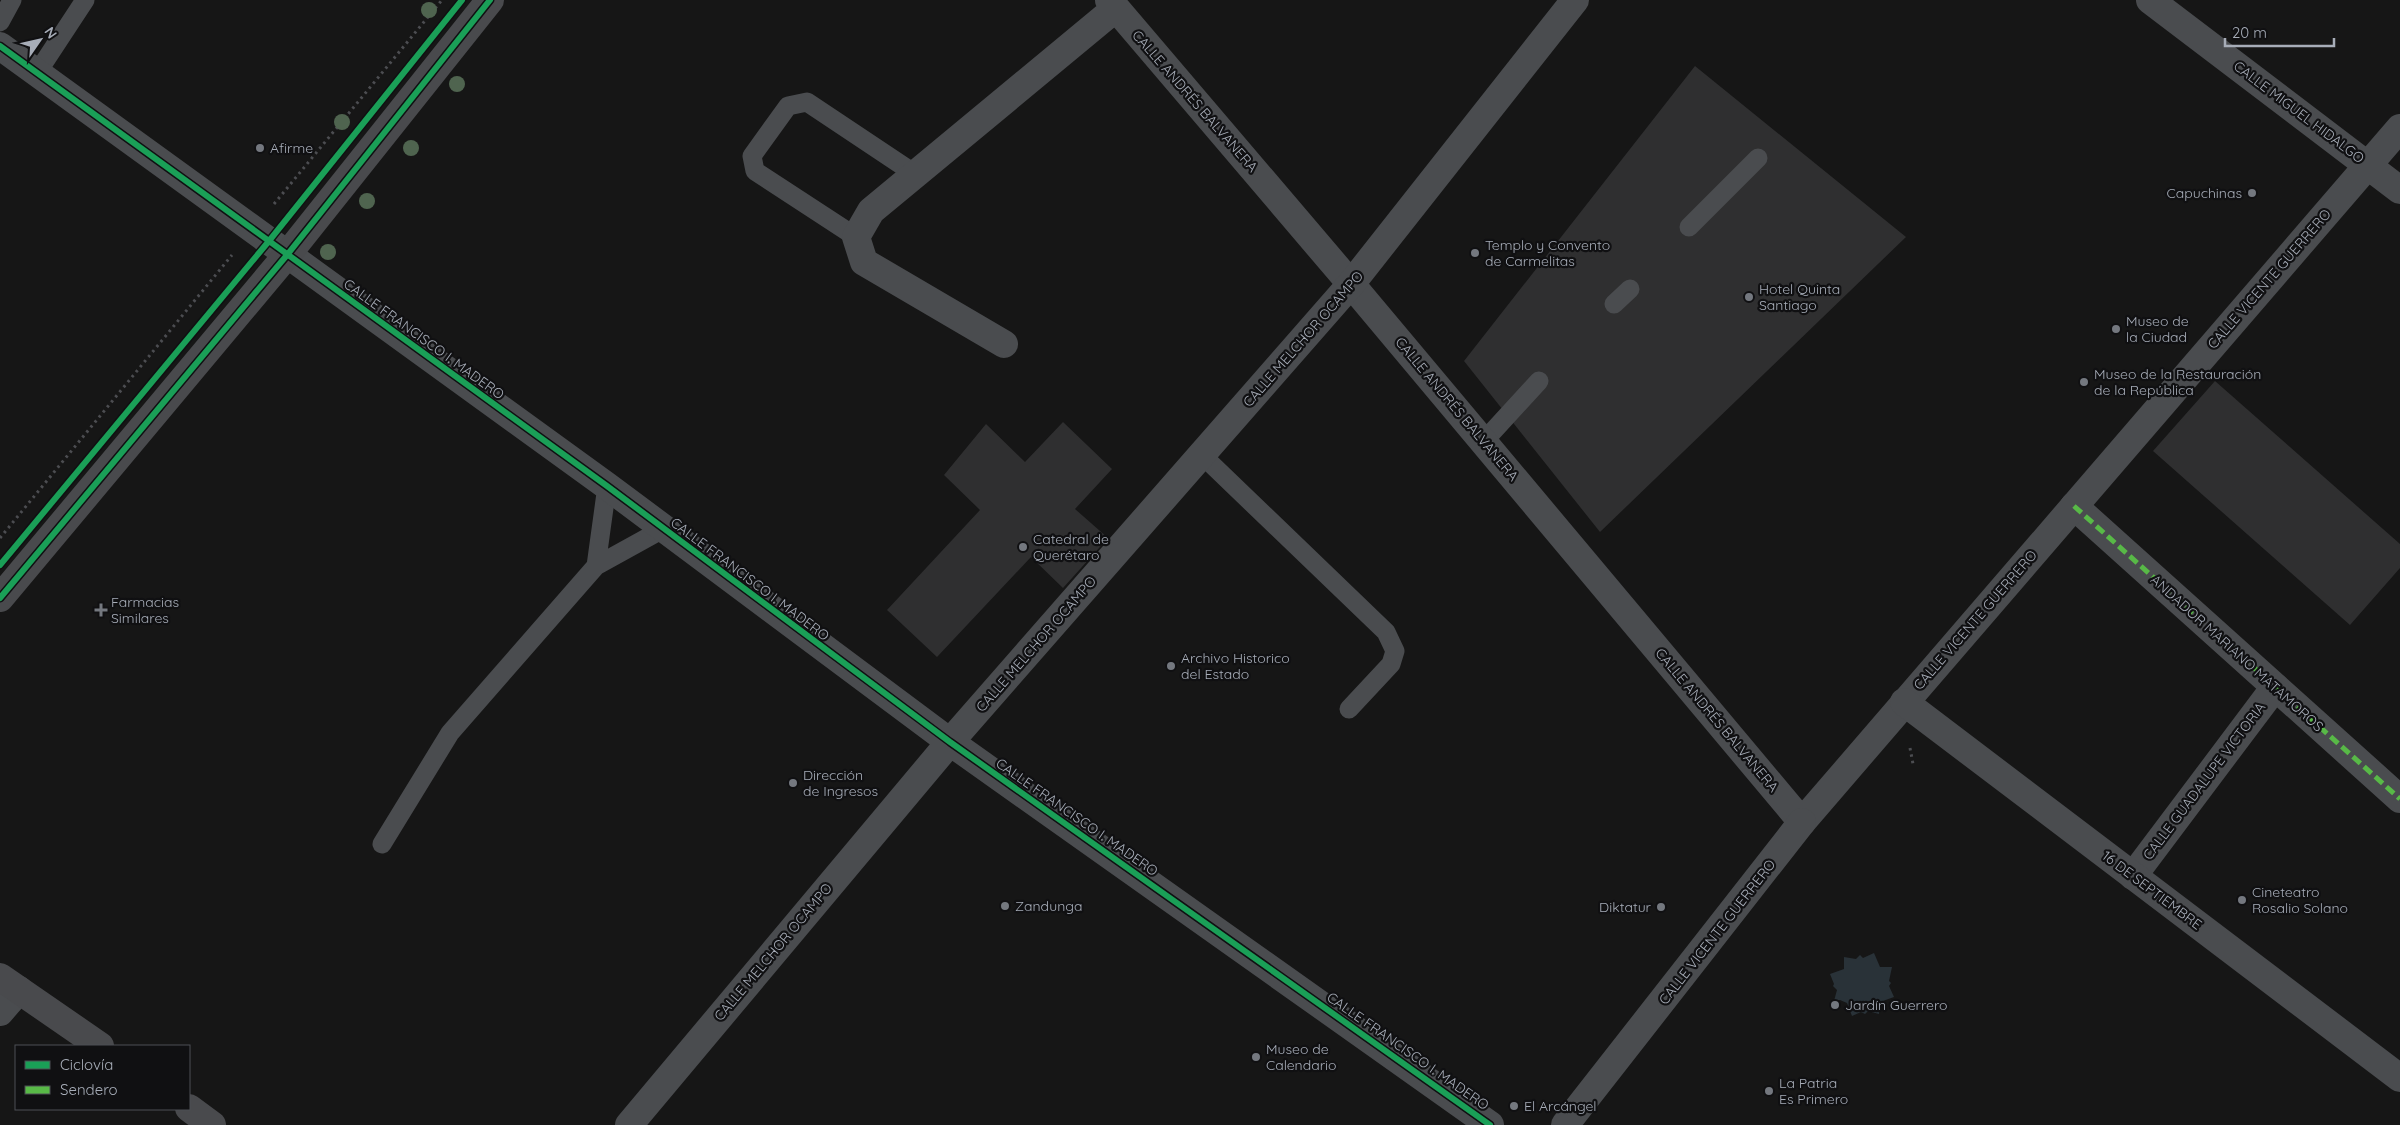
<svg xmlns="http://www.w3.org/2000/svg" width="2400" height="1125" font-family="Quicksand,sans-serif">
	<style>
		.water { fill: #293238 }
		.building { fill: #2f2f30 }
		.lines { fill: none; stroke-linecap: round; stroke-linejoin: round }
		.path { stroke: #4c4d51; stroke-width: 3; stroke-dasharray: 2.5 4; stroke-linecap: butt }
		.service { stroke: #4a4c4f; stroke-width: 19 }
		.pedestrian { stroke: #4a4c4f; stroke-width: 28 }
		.minor { stroke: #4a4c4f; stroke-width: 28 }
		.tertiary { stroke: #4a4c4f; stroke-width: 28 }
		.secondary { stroke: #494a4d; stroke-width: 28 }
		.quiet { stroke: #58b947; stroke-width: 5; stroke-dasharray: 10 5; stroke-linecap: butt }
		.cycleway-casing { stroke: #101012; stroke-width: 9 }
		.cycleway { stroke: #1a9f57; stroke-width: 6 }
		.tree { fill: #4f644f }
		.poi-dot { fill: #74787f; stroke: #101012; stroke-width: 2 }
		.labels { text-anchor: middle; stroke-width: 4.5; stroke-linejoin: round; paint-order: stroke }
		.street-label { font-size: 14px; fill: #a7adb8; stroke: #101012 }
		.poi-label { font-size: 14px; fill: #a7adb8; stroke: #101012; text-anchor: start }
	</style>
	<rect width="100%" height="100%" fill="#161616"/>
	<!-- water -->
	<path class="water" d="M1874 953 1880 967H1892L1889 981 1891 983 1889 986 1894 997 1880 1002 1879 1014 1868 1011 1865 1014 1861 1012 1852 1016 1847 1003 1840 1000 1834 1001 1837 990 1833 986 1834 984 1830 974 1844 969V957L1856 959 1860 955 1863 958Z"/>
	<!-- building -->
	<path class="building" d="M1695 66 1906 237 1600 532 1464 361Z
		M2215 381 2400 544V568L2350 625 2153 451Z
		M1063 422 1112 469 1075 509 1108 538 1063 588 1031 557 937 657 887 610 980 510 944 475 986 424 1025 462Z"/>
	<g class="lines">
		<!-- path -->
		<path class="path" d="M274 204 442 0
			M0 538 232 255
			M1910 748 1913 764"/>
		<!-- service -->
		<path class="service" d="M0 22 12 0
			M37 73 85 0
			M1689 227 1758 158
			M856 237 755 171 752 156 788 106 807 102 915 174
			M1614 304 1630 289
			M1484 441 1539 381
			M1202 455 1386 632 1395 651 1391 664 1349 709
			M596 566 607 486
			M382 844 450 733 596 566 663 529"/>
		<!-- pedestrian -->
		<path class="pedestrian" d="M2074 506 2400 799"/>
		<!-- minor -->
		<path class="minor" d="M1109 0 1351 284 1802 822 2400 128
			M2150 0 2400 190
			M1004 344 864 262 856 237 871 211 1116 8
			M2133 876 2275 687
			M0 1012 19 990"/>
		<!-- tertiary -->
		<path class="tertiary" d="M0 46 607 486 950 742 1490 1125
			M1904 702 2400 1078
			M629 1125 950 742 1351 284 1575 0
			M1565 1125 1802 822"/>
		<!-- secondary -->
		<path class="secondary" d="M0 598 287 255 490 0
			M0 977 100 1046
			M189 1108 212 1125"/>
		<!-- quiet -->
		<path class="quiet" d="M2074 506 2400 799"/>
		<defs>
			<path id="cycleway" d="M0 46 607 486 950 742 1490 1125
				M0 565 269 241 462 0
				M0 598 287 255 490 0"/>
		</defs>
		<!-- cycleway casing -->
		<use href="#cycleway" class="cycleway-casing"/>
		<!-- cycleway -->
		<use href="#cycleway" class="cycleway"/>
	</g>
	<!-- trees -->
	<g class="tree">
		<circle cx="429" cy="10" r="8"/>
		<circle cx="457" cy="84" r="8"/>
		<circle cx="342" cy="122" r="8"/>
		<circle cx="411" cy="148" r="8"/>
		<circle cx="367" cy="201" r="8"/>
		<circle cx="328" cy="252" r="8"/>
	</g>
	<!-- markers -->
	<g class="poi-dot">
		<circle cx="260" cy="148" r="5"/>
		<circle cx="2252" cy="193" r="5"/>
		<circle cx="1475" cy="253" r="5"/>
		<circle cx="1749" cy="297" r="5"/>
		<circle cx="2116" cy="329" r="5"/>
		<circle cx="2084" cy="382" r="5"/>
		<circle cx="1023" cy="547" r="5"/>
		<path d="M98.5 602.5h5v5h5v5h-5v5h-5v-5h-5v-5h5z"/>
		<circle cx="1171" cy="666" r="5"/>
		<circle cx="793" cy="783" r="5"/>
		<circle cx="2242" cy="900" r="5"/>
		<circle cx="1005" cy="906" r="5"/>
		<circle cx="1661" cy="907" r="5"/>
		<circle cx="1835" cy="1005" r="5"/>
		<circle cx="1256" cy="1057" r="5"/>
		<circle cx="1769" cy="1091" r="5"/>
		<circle cx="1514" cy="1106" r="5"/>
	</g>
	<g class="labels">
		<!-- street labels -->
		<g class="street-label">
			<text transform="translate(1195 101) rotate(49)" y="5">CALLE ANDRÉS BALVANERA</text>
			<text transform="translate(2299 112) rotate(37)" y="5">CALLE MIGUEL HIDALGO</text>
			<text transform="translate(2269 279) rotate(-49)" y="5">CALLE VICENTE GUERRERO</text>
			<text transform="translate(424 339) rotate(36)" y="5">CALLE FRANCISCO I. MADERO</text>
			<text transform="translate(1303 339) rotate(-49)" y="5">CALLE MELCHOR OCAMPO</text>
			<text transform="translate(1457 409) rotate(50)" y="5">CALLE ANDRÉS BALVANERA</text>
			<text transform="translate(750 579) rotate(37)" y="5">CALLE FRANCISCO I. MADERO</text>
			<text transform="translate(1975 620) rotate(-49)" y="5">CALLE VICENTE GUERRERO</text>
			<text transform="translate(1036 644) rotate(-49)" y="5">CALLE MELCHOR OCAMPO</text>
			<text transform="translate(2237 653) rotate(42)" y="5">ANDADOR MARIANO MATAMOROS</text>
			<text transform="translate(1717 720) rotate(50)" y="5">CALLE ANDRÉS BALVANERA</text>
			<text transform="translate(2204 781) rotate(-53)" y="5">CALLE GUADALUPE VICTORIA</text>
			<text transform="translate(1077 817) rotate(35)" y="5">CALLE FRANCISCO I. MADERO</text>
			<text transform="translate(2152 890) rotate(37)" y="5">16 DE SEPTIEMBRE</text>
			<text transform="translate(1717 932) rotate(-52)" y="5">CALLE VICENTE GUERRERO</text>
			<text transform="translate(773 952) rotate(-50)" y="5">CALLE MELCHOR OCAMPO</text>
			<text transform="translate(1408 1051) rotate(35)" y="5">CALLE FRANCISCO I. MADERO</text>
		</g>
		<!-- poi labels -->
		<g class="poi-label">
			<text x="270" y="153">Afirme</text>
			<text x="2242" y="198" text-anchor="end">Capuchinas</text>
			<text x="1485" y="250">Templo y Convento<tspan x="1485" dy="16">de Carmelitas</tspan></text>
			<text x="1759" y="294">Hotel Quinta<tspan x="1759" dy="16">Santiago</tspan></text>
			<text x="2126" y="326">Museo de<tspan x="2126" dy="16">la Ciudad</tspan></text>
			<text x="2094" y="379">Museo de la Restauración<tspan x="2094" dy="16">de la República</tspan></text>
			<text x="1033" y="544">Catedral de<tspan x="1033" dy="16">Querétaro</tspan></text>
			<text x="111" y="607">Farmacias<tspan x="111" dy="16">Similares</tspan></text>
			<text x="1181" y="663">Archivo Historico<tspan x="1181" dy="16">del Estado</tspan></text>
			<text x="803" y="780">Dirección<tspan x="803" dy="16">de Ingresos</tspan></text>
			<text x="2252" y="897">Cineteatro<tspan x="2252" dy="16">Rosalio Solano</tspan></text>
			<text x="1015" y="911">Zandunga</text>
			<text x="1651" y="912" text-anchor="end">Diktatur</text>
			<text x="1845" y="1010">Jardín Guerrero</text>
			<text x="1266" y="1054">Museo de<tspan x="1266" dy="16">Calendario</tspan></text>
			<text x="1779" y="1088">La Patria<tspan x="1779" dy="16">Es Primero</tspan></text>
			<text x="1524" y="1111">El Arcángel</text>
		</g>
	</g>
	<!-- legend -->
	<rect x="15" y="1045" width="175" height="65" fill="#101012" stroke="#4c4f54"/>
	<rect x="25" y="1061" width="25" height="8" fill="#1a9f57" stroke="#4c4f54"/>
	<text x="60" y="1070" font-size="15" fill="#a7adb8">Ciclovía</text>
	<rect x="25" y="1086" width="25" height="8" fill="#58b947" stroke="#4c4f54"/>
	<text x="60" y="1095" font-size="15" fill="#a7adb8">Sendero</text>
	<!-- north arrow -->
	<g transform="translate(40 40) rotate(56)" stroke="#101012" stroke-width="4" paint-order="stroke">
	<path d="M0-4L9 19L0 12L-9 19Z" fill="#a7adb8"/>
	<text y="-8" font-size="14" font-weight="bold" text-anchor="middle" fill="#a7adb8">N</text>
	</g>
	<!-- scale -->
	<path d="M2225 38v8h109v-8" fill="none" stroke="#a7adb8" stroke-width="2.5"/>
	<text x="2232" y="38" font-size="15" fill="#a7adb8" stroke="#101012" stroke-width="4" paint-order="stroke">20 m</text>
</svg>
